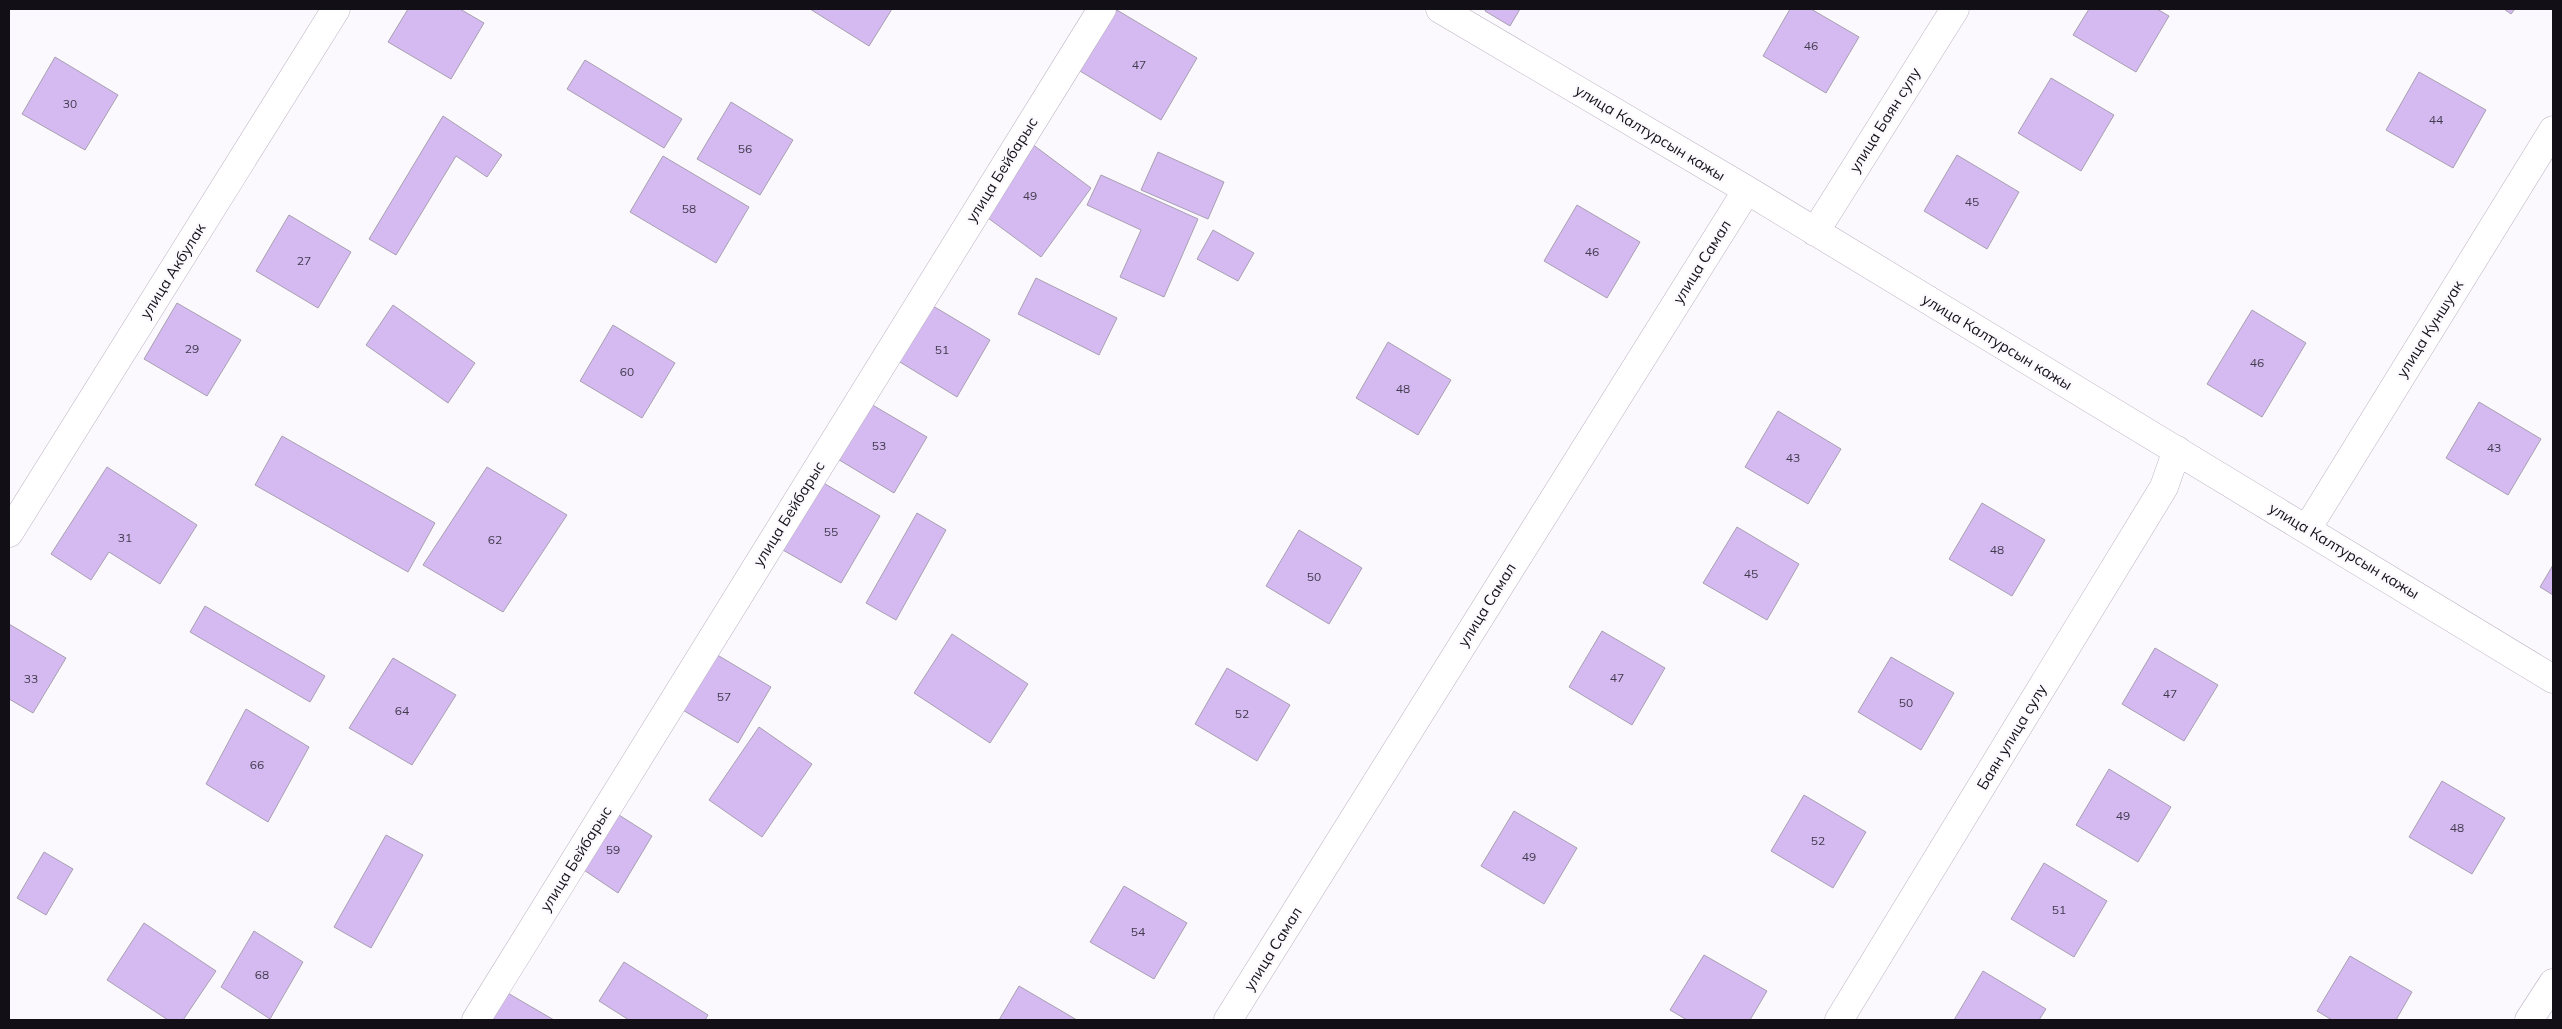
<svg xmlns="http://www.w3.org/2000/svg" width="2562" height="1029" font-family="Mulish,sans-serif">
	<style>
		.building { fill: #d4baf1; stroke: #a8a0b1 }
		.lines { fill: none; stroke-linecap: round; stroke-linejoin: round }
		.minor-casing { stroke: #bbb2c4; stroke-width: 29 }
		.minor { stroke: #fff; stroke-width: 28 }
		.labels { text-anchor: middle; stroke-width: 4.5; stroke-linejoin: round; paint-order: stroke }
		.number-label { font-size: 12px; fill: #423a4d }
		.street-label { font-size: 15px; fill: #120f16; stroke: #fbf9fd }
	</style>
	<rect width="100%" height="100%" fill="#fbf9fd"/>
	<!-- building -->
	<path class="building" d="M408 9H460L484 23 451 79 388 42Z
		M810 9H892L869 46Z
		M1486 9H1520L1510 26 1485 11Z
		M1790 9H1811L1859 37 1826 93 1763 56Z
		M2089 9H2157L2169 16 2136 72 2073 35Z
		M2504 9H2515L2511 14Z
		M1117 10 1197 58 1161 120 1080 71Z
		M55 57 118 95 85 150 22 114Z
		M585 60 682 119 664 148 567 89Z
		M2419 72 2486 110 2453 168 2386 130Z
		M2051 78 2114 115 2081 171 2018 133Z
		M731 102 793 140 760 195 697 159Z
		M443 116 502 155 487 177 456 156 396 255 369 239Z
		M1020 135 1091 188 1041 257 969 204Z
		M1158 152 1224 182 1208 219 1141 190Z
		M1957 155 2019 192 1987 249 1924 211Z
		M663 156 749 207 716 263 630 212Z
		M1101 175 1198 219 1164 297 1120 277 1141 230 1087 205Z
		M1577 205 1640 242 1607 298 1544 261Z
		M289 215 351 252 318 308 256 271Z
		M1213 230 1254 253 1238 281 1197 259Z
		M1036 278 1117 318 1099 355 1018 314Z
		M177 303 241 340 207 396 144 359Z
		M928 303 990 340 957 397 895 359Z
		M393 305 475 363 448 403 366 345Z
		M2252 310 2306 343 2262 417 2207 384Z
		M613 325 675 363 642 418 580 381Z
		M1388 342 1451 380 1418 435 1356 398Z
		M864 400 927 437 894 493 831 455Z
		M2479 402 2541 439 2508 495 2446 458Z
		M1778 411 1841 449 1808 504 1745 467Z
		M282 436 435 523 408 572 255 485Z
		M107 467 197 525 160 584 109 552 91 580 51 554Z
		M487 467 567 515 503 612 423 565Z
		M820 481 880 516 841 583 781 549Z
		M1982 503 2045 540 2012 596 1949 559Z
		M917 513 946 530 896 620 866 603Z
		M1737 527 1799 564 1767 620 1703 583Z
		M1299 530 1362 568 1329 624 1266 586Z
		M2553 565V595L2540 587Z
		M205 606 325 676 310 702 190 632Z
		M9 624 66 658 33 713 9 699Z
		M1602 631 1665 668 1632 725 1569 687Z
		M952 634 1028 684 990 743 914 693Z
		M2155 648 2218 685 2184 741 2122 704Z
		M709 650 771 687 738 743 676 706Z
		M1891 657 1954 693 1921 750 1858 712Z
		M393 658 456 695 412 765 349 728Z
		M1227 668 1290 705 1257 761 1195 724Z
		M246 709 309 747 268 822 206 784Z
		M759 727 812 764 762 837 709 800Z
		M2109 769 2171 807 2138 862 2076 825Z
		M2442 781 2505 818 2472 874 2409 837Z
		M1804 795 1866 832 1833 888 1771 851Z
		M608 808 652 836 618 893 575 864Z
		M1514 811 1577 848 1544 904 1481 866Z
		M386 835 423 855 371 948 334 927Z
		M44 852 73 869 46 915 17 898Z
		M2044 863 2107 901 2074 957 2011 919Z
		M1124 886 1187 923 1154 979 1090 942Z
		M144 923 216 971 183 1020H168L107 980Z
		M254 931 303 962 270 1019 221 987Z
		M1704 955 1767 991 1750 1020H1687L1670 1010Z
		M2350 956 2412 992 2396 1020H2332L2317 1011Z
		M624 962 708 1015 705 1020H629L599 1001Z
		M1983 971 2046 1009 2039 1020H1954Z
		M1019 986 1077 1020H999Z
		M506 992 554 1020H490Z"/>
	<g class="lines">
		<defs>
			<path id="minor" d="M1440 9 1747 190 2553 679
				M1815 232 1955 9
				M2307 529 2553 130
				M9 533 336 9
				M476 1020 1102 9
				M1228 1020 1747 190
				M1839 1020 2164 487 2177 450
				M2529 1020 2553 983"/>
		</defs>
		<!-- minor casing -->
		<use href="#minor" class="minor-casing"/>
		<!-- minor -->
		<use href="#minor" class="minor"/>
	</g>
	<g class="labels">
		<!-- number labels -->
		<g class="number-label">
			<text x="1811" y="50">46</text>
			<text x="1139" y="69">47</text>
			<text x="70" y="108">30</text>
			<text x="2436" y="124">44</text>
			<text x="745" y="153">56</text>
			<text x="1030" y="200">49</text>
			<text x="1972" y="206">45</text>
			<text x="689" y="213">58</text>
			<text x="1592" y="256">46</text>
			<text x="304" y="265">27</text>
			<text x="192" y="353">29</text>
			<text x="942" y="354">51</text>
			<text x="2257" y="367">46</text>
			<text x="627" y="376">60</text>
			<text x="1403" y="393">48</text>
			<text x="879" y="450">53</text>
			<text x="2494" y="452">43</text>
			<text x="1793" y="462">43</text>
			<text x="831" y="536">55</text>
			<text x="125" y="542">31</text>
			<text x="495" y="544">62</text>
			<text x="1997" y="554">48</text>
			<text x="1751" y="578">45</text>
			<text x="1314" y="581">50</text>
			<text x="1617" y="682">47</text>
			<text x="31" y="683">33</text>
			<text x="2170" y="698">47</text>
			<text x="724" y="701">57</text>
			<text x="1906" y="707">50</text>
			<text x="402" y="715">64</text>
			<text x="1242" y="718">52</text>
			<text x="257" y="769">66</text>
			<text x="2123" y="820">49</text>
			<text x="2457" y="832">48</text>
			<text x="1818" y="845">52</text>
			<text x="613" y="854">59</text>
			<text x="1529" y="861">49</text>
			<text x="2059" y="914">51</text>
			<text x="1138" y="936">54</text>
			<text x="262" y="979">68</text>
		</g>
		<!-- street labels -->
		<g class="street-label">
			<text transform="translate(1885 120) rotate(-58)" y="5">улица Баян сулу</text>
			<text transform="translate(1650 133) rotate(31)" y="5">улица Калтурсын кажы</text>
			<text transform="translate(1002 170) rotate(-58)" y="5">улица Бейбарыс</text>
			<text transform="translate(1702 262) rotate(-58)" y="5">улица Самал</text>
			<text transform="translate(173 271) rotate(-58)" y="5">улица Акбулак</text>
			<text transform="translate(2430 329) rotate(-58)" y="5">улица Куншуак</text>
			<text transform="translate(1997 342) rotate(31)" y="5">улица Калтурсын кажы</text>
			<text transform="translate(789 514) rotate(-58)" y="5">улица Бейбарыс</text>
			<text transform="translate(2344 551) rotate(31)" y="5">улица Калтурсын кажы</text>
			<text transform="translate(1487 605) rotate(-58)" y="5">улица Самал</text>
			<text transform="translate(2012 737) rotate(-59)" y="5">Баян улица сулу</text>
			<text transform="translate(576 859) rotate(-58)" y="5">улица Бейбарыс</text>
			<text transform="translate(1273 949) rotate(-58)" y="5">улица Самал</text>
		</g>
	</g>
	<!-- border -->
	<rect width="2562" height="1029" fill="none" stroke="#120f16" stroke-width="20"/>
</svg>
